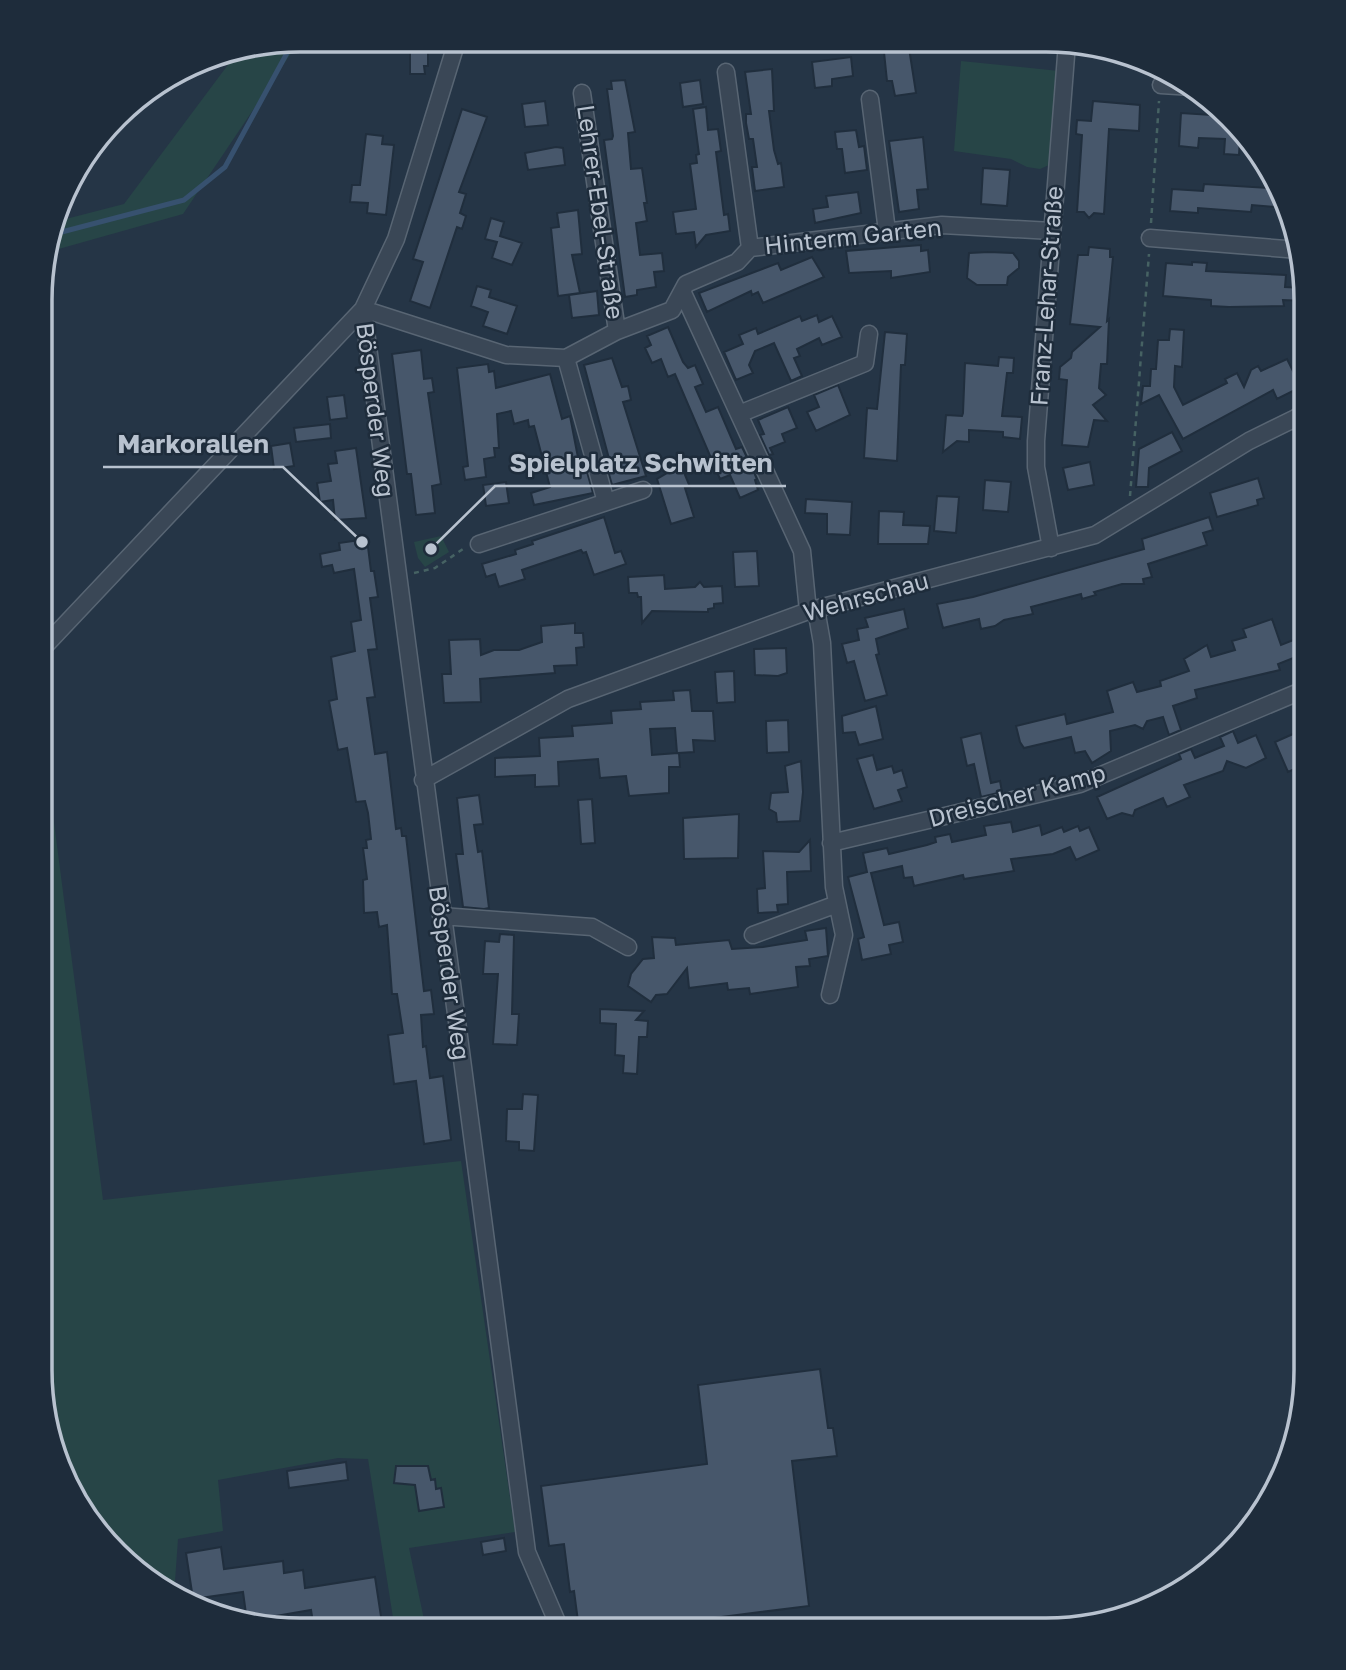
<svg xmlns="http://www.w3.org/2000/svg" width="1346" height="1670" font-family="'Golos Text',sans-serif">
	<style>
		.green { fill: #274547 }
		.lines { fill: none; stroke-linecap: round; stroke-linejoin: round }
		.stream { stroke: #37516f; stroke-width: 5 }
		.building { fill: #47576b; stroke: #202e3d; stroke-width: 2; fill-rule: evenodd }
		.minor-casing { stroke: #586573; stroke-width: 19 }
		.path { stroke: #466263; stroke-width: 2.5; stroke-dasharray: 5 5; stroke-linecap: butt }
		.minor { stroke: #3a4756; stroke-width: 16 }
		.labels { text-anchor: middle; stroke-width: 5; stroke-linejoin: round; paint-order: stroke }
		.street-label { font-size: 24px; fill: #b8c2cf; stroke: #1e2c3b }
		.rim { fill: none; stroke: #b8c2cf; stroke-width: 3.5 }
		.leader { fill: none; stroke: #b8c2cf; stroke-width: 2.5 }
		.callout-dot { fill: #b8c2cf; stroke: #1e2c3b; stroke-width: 2.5 }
		.callout-label { font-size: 26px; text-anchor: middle; font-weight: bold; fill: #b8c2cf; stroke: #1e2c3b; stroke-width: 5; stroke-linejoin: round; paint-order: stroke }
	</style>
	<rect width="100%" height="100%" fill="#253546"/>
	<!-- green -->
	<path class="green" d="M300 40 183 214 48 252 58 221 124 204 239 50Z
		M961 61 1059 71 1049 165 1040 169 1027 167 1011 159 954 151Z
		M441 536 449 552 425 567 418 558 414 542Z
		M42 730 103 1200 461 1161 515 1532 409 1548 426 1629H365L394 1624 368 1459 338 1458 218 1480 223 1531 178 1539 174 1595 156 1586 75 1499 49 1437 40 1370Z"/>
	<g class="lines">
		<!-- stream -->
		<path class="stream" d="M54 234 184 200 225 167 293 42"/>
	</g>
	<!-- building -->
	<path class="building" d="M410 43H428V66H424L425 74H410Z
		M909 48 916 93 895 96 892 81H887L884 52Z
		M851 57 853 76 832 79V86L815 88 812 62Z
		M772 69 774 111H769L774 150 778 164 781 163 784 187 755 191 752 167H757L753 139H749L746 123V114H751L745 72Z
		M625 80 635 132 628 133 631 169 642 168 647 203H644L647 221 636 223 640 255 662 253 664 271 654 272 656 287 637 290V295L625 297 604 140 612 139 613 136 607 89H612L611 81Z
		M700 80 703 104 683 107 680 83Z
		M545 101 548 125 525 127 522 104Z
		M1093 101 1140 105 1139 131 1109 129 1104 214 1094 213 1089 218 1084 212H1077L1082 135 1076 134 1077 120 1091 121Z
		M706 107 708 130 718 129 721 151 716 152 724 215 728 214 730 231 706 235 696 247 694 232 676 234 673 212 696 209 690 164 697 163 696 155 699 154 693 109Z
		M1211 107 1240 138 1239 155 1224 154 1225 139 1199 138 1198 148 1179 146 1181 113 1211 115Z
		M462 109 487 117 459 192 466 194 460 213 466 216 462 229 457 227 430 308 410 301 423 262 413 259Z
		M856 130 859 147 864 146 867 170 845 173 842 149H837L835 132Z
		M366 134 383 136 382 144 394 145 386 215 367 213 368 203 350 202 352 185H360Z
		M923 137 928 189 917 190 919 209 899 212 889 141Z
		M556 147 563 148 565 165 528 170 525 153Z
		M983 168 1010 170 1007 206 981 204Z
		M1270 170 1287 208 1252 205 1251 212 1198 208V213L1170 211 1172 189 1203 191 1204 184 1268 188Z
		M858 192 861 213 815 223 813 209 828 207 826 196Z
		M578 210 582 254 572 255 580 293 558 296 551 228 559 227 557 213Z
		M491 218 504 222 500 236 522 243 512 265 492 258 497 242 485 239Z
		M921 245V251L928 250 930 272 891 278V271L849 273 846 251Z
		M1089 247 1110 249V257H1113L1107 321 1109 319 1107 364H1101L1099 388 1106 395 1093 405 1107 421 1094 420 1088 447 1062 445 1067 380 1059 379 1060 367 1071 358 1072 352 1100 327 1070 324 1078 255H1088Z
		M989 252 1013 253 1019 261V268L1008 277 1007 285H977L967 278 969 253Z
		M812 257 824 277 763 303 758 292 752 295 751 291 707 312 699 293 778 263 781 270Z
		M1192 262 1207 263 1206 271 1286 275 1285 287 1304 288 1306 301 1283 300 1284 306 1229 307 1211 306V300L1163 296 1166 263 1192 265Z
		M477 286 491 290 489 297 517 306 507 334 483 326 488 312 471 306Z
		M597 291 599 315 572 318 569 295Z
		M817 315 819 322 832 316 842 337 822 345 819 338 797 349 800 356 794 358 802 376 791 381 774 343 755 351 749 365 753 373 736 380 724 352 743 344 739 335 756 328 758 334 800 316 802 321Z
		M668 327 683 362 688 368 695 365 703 384 695 387 706 412 718 407 736 449 742 447 757 479 755 480 758 490 740 498 730 475 720 479 675 374 668 377 661 359 652 363 645 348 651 345 647 336Z
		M1170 329 1184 330 1182 367 1175 366 1174 387 1183 405 1227 383 1225 379 1237 373 1244 387 1251 370 1258 366 1261 371 1287 359 1301 387 1277 399 1273 390 1183 439 1159 395 1141 404 1143 386H1150L1151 369H1156L1158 340H1169Z
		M885 332 907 334 905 365H901L897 461 864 458 867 408 877 409Z
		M421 350 424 379 432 378 434 392 428 393 441 484 432 486 435 513 416 515 411 474H407L392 354Z
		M999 357 1014 358 1013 373H1007L1002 416 1022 417 1020 439 1003 437V432L969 430V442L957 441 943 452 946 415 962 416 963 413 965 363 998 366Z
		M612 358 622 387 628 386 631 400 623 402 646 476 612 485 607 467 611 466 584 365Z
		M488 364 489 372 494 371 496 388 550 374 562 419 570 416 581 473 587 472 593 493 534 505 531 493 550 487 534 426 529 427 528 420 514 424 511 411 497 414 499 448H494L495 457 484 459 486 477 465 480 463 467 468 466 457 368Z
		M838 385 850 415 816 431 807 412 819 407 814 395Z
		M344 395 347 418 330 420 327 397Z
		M788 407 797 428 782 434 785 442 770 448 773 454 769 455 760 435 764 434 758 420Z
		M330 424 331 438 296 442 294 428Z
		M1172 432 1182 451 1149 468 1148 487H1136L1139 449Z
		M290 443 294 466 274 469 271 446Z
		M356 448 366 518 335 520 333 500 320 502 317 483 331 481 328 464 337 463 335 451Z
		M1090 462 1094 485 1068 490 1063 468Z
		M681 465 690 487 685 488 694 517 671 524 657 479Z
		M1258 478 1264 498 1257 500 1258 505 1217 517 1210 493Z
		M985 480 1011 482 1008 512 983 510Z
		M506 482 509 503 486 506 483 485Z
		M937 496 959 497 956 533 934 531Z
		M806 499 852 502 850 535 827 534V514L805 513Z
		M879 511 904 512 903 525 930 526 928 544H878Z
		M604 517 615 553 621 551 626 564 594 575 586 552 583 553 581 550 522 570 525 579 499 587 495 574 486 577 482 564 516 554 515 550 533 544 532 541Z
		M1209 517 1213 530 1203 533 1207 545 1148 564 1152 577 1143 579 1144 584H1122L1094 592 1096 595 1082 599 1081 594 1031 607 1033 614 1004 620 995 626 981 629 979 619 943 628 937 604 973 597 1144 549 1142 539Z
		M367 539 371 571H374L378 597 370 598 377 649 368 650 375 697 367 698 375 754 387 752 396 829 401 828 402 836H406L424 991 431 990 434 1014 421 1015 423 1047 426 1046 430 1078 443 1076 451 1140 424 1144 416 1081 394 1084 388 1035 403 1033 397 994H392L387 925 379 927 377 912 364 913 363 880 367 879 363 848H367L366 840 371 839 368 813 365 801 356 802 347 748 338 750 329 701 337 699 331 657 355 651 351 622 361 620 354 569 334 573 332 565 322 567 320 554 340 550 339 543Z
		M757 551 759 586 735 587 733 552Z
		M664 575 665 589 695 587 700 582 704 587 722 586 723 603 714 604V608L708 609V612L652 611 642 623 641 597H638L637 593H629L628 577Z
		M904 609 908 628 876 639 879 654 876 655 887 695 865 701 854 661 847 663 842 644 859 640 857 629 868 627 865 618Z
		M1272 619 1281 645 1306 635V653L1278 664 1280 670 1195 690 1197 698 1173 706 1181 730 1169 735 1163 717 1147 721 1143 729 1135 725 1110 731 1111 751 1092 763 1085 751 1075 753 1071 737 1024 748 1020 742 1016 726 1065 714 1067 724 1113 712 1107 691 1133 682 1137 692 1161 686 1160 681 1189 671 1184 659 1207 645 1211 657 1235 650 1232 641 1246 637 1243 629Z
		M575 623V633H583L584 647 576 648 577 665 554 666 555 673 480 679 481 702 444 703 442 674H451L449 640 480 639 481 655 494 650H519L542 642 541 626Z
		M786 648 787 673 778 676 755 675 754 649Z
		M734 671 735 702 717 703 715 672Z
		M690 690 692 711H713L715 741 693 740 694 752 679 753 680 767H669V793L629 796 626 776 600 778 598 759 558 762 559 786 535 787V775L495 777V758L540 756 539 738 573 736 572 726 612 723 611 711 641 709 640 702 674 700 673 691ZM675 728 677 753 652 755 650 729Z
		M876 706 883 739 859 745 855 732 843 733 842 716Z
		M788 720 789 752 767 753 766 721Z
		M1233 731 1238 743 1256 735 1266 758 1246 768 1227 761 1223 771 1184 785 1190 797 1167 807 1163 798 1135 810 1133 816 1122 813 1107 819 1097 797 1181 759 1179 754 1191 749 1195 758 1224 746 1220 737Z
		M981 733 991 783 1000 781 1002 792 981 797 974 764 967 766 961 738Z
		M1293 734 1306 742V764L1288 772 1275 742Z
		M873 755 877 770 892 766 894 773 902 770 907 787 898 790 902 801 874 809 857 759Z
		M801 761 803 792 800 821 777 822 776 813 769 809 771 793 788 792 785 766Z
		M479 795 483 824 474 825 478 852 482 851 489 908 484 909 463 907 456 854H463L457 798Z
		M592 799 595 843 581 844 578 800Z
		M739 814 738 858 684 859 683 818Z
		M1011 822 1013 832 1040 825 1042 835 1062 827 1064 832 1078 826 1080 831 1089 827 1099 850 1076 860 1070 847 1053 854 1011 859 1014 871 964 879 963 875 914 886 912 877 904 878 902 866 871 873 884 925 899 922 903 942 889 945 891 954 862 960 858 939 864 937 848 877 867 872 863 853 887 848 889 854 927 845 936 842 935 837 950 834 952 842 986 835 984 826Z
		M810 840 811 871 787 872 788 904 777 905 778 912 758 913 757 889 765 888 763 851 799 852Z
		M826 928 828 956 809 959 810 966 796 967 798 987 750 994 749 988 728 990 727 983 689 988 687 968 667 994 656 995 651 1002 628 986 631 974 643 959 654 958 652 937 675 938 676 945 729 940 732 949 763 947 807 940 805 931Z
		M500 934 514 935 512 1014H519L517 1045 493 1044 498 974H483L485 941 499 942Z
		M600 1009 644 1011 636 1020 648 1021 647 1037H639L637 1074 623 1073 624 1056 615 1055 616 1024 600 1023Z
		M523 1094 538 1095 534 1151 519 1150V1142L506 1141 507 1109H522Z
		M820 1369 828 1428H833L837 1456 792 1461 809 1606 705 1619 706 1629H579L574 1591 570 1592 564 1544 549 1546 541 1486 707 1464 698 1385Z
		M346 1462 348 1480 289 1488 287 1471Z
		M396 1466H428L431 1480 435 1479 436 1489 441 1488 444 1507 419 1511 415 1485 394 1483Z
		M504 1538 506 1551 483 1555 481 1542Z
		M221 1547 224 1569 283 1561 284 1573 303 1570 305 1588 375 1577 382 1623 344 1629H314L311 1610 247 1621 243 1592 193 1599 186 1553Z"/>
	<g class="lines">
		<defs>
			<path id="minor" d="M726 72 750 248
				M1161 85 1193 87
				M582 93 617 331
				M870 99 887 231
				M1150 238 1299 250
				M683 293 802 551 808 611
				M566 358 606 502
				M739 414 865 363 869 334
				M1297 417 1306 437
				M479 544 643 490
				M1051 548 1036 467V441L1067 43
				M816 609 822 643 834 887 844 935 830 995
				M42 649 363 309 396 239 457 41
				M423 780 568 699 808 611 1095 535 1249 441 1306 413
				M831 843 1080 784 1306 689
				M441 916 592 927 628 947
				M753 935 837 904
				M560 1629 527 1552 363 309 506 355 566 358 617 331 672 310 686 284 737 262 750 248 942 225 1052 231"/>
		</defs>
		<!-- minor casing -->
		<use href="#minor" class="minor-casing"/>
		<!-- path -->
		<path class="path" d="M1151 223 1159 101
			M1130 496 1149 254
			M414 573 435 568 463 549"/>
		<!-- minor -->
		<use href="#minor" class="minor"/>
	</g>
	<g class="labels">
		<!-- street labels -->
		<g class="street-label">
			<text transform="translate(600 212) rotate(82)" y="8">Lehrer-Ebel-Straße</text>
			<text transform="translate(853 237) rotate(-6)" y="8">Hinterm Garten</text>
			<text transform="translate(1047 296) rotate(-86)" y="8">Franz-Lehar-Straße</text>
			<text transform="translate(375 410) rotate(83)" y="8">Bösperder Weg</text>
			<text transform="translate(866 597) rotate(-15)" y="8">Wehrschau</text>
			<text transform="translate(1017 796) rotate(-15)" y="8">Dreischer Kamp</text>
			<text transform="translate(449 973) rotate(82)" y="8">Bösperder Weg</text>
		</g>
	</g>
	<!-- crop -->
	<path d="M0 0H1346V1670H0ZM300 52H1046A248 248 0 0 1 1294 300V1370A248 248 0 0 1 1046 1618H300A248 248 0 0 1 52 1370V300A248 248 0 0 1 300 52Z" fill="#1e2c3b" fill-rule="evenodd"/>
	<path class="rim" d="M300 52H1046A248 248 0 0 1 1294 300V1370A248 248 0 0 1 1046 1618H300A248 248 0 0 1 52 1370V300A248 248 0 0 1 300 52Z"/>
	<!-- callouts -->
	<path class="leader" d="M362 542L283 467H103M431 549L495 486H786"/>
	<g class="callout-dot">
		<circle cx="362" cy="542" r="7"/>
		<circle cx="431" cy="549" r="7"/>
	</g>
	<g class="callout-label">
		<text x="193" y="453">Markorallen</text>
		<text x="641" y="472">Spielplatz Schwitten</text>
	</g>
</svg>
